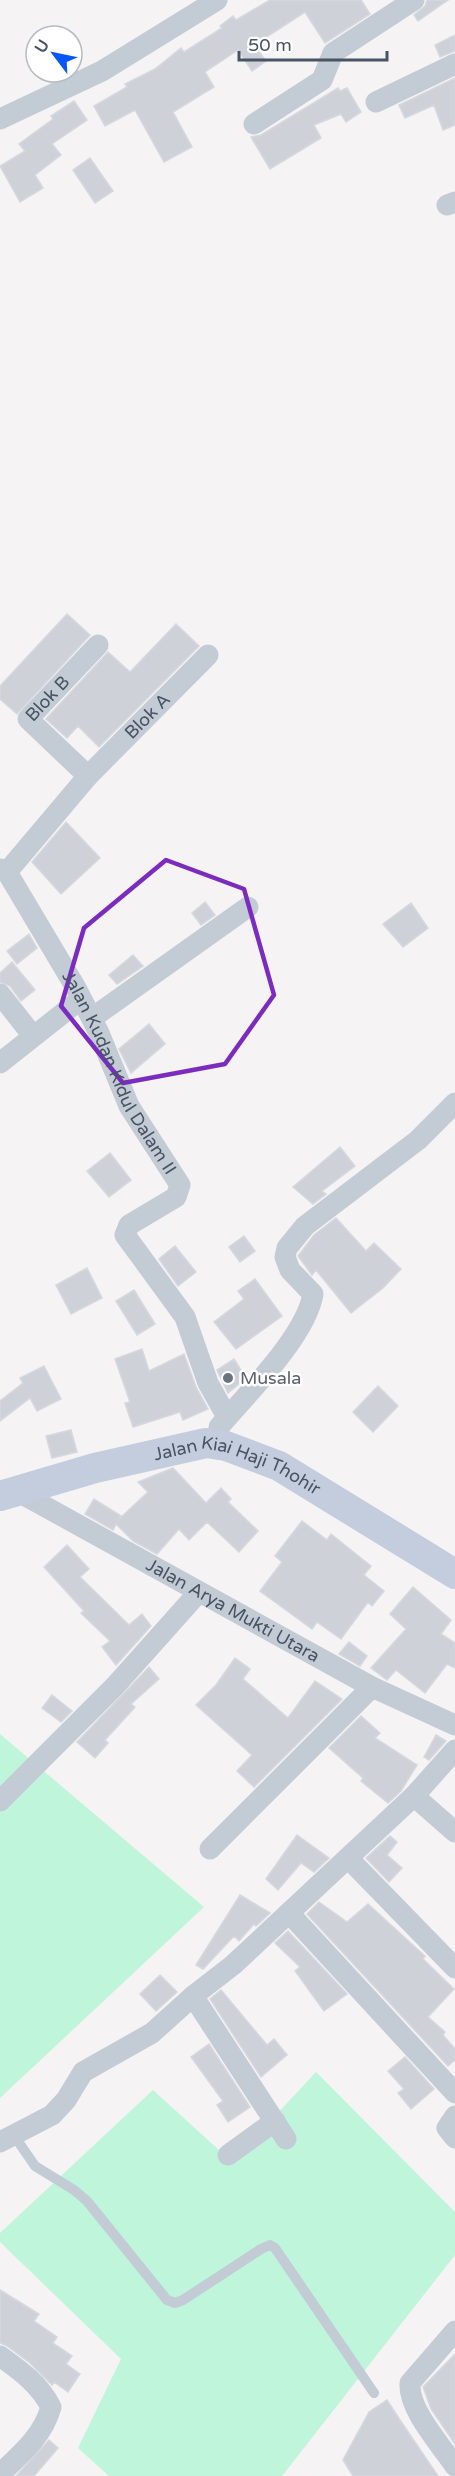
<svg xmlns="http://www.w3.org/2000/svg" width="455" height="2476" font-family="'Varela Round',sans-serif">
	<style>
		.green { fill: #bff5da }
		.building { fill: #ced1d8; stroke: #d6d8df; stroke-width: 1.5 }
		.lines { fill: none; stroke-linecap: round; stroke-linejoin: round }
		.lane { stroke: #c3cbd5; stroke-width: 10 }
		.street { stroke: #c3cbd5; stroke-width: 21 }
		.secondary { stroke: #c4cddd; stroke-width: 30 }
		.marked { fill: none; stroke: #7b2cbf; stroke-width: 4.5; stroke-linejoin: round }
		.worship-dot { fill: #6b7280; stroke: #fff; stroke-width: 2 }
		.labels { text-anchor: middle; stroke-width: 5; stroke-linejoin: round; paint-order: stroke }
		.street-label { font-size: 18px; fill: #485363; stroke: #fff }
		.worship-label { font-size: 18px; fill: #5b616d; stroke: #fff; text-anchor: start }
	</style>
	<rect width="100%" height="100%" fill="#f5f3f3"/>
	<!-- green -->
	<path class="green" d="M0 1734 204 1907 0 2098Z
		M316 2072 455 2212V2255L282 2476H109L78 2448 121 2359 0 2242V2233L153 2090 232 2162Z"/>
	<!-- building -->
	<path class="building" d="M270 0H361L370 14 325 43 305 12 254 45 266 61 252 71 238 50 205 72 214 87 173 112 192 147 164 162 135 110 105 126 94 106 127 87 125 84 155 69 181 48 184 52 222 28 220 26 233 16 236 20Z
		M427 0H448L418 21 414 15 425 6Z
		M455 35V51L440 57 435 45Z
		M455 78V125L443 130 434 105 405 118 399 105Z
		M338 88 340 91 347 88 361 112 346 122 341 114 314 125 321 138 270 169 251 137 261 135Z
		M74 101 87 120 52 144 61 155 35 175 43 188 20 202 0 166 25 151 19 144 53 119 51 116Z
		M90 158 113 191 95 203 73 170Z
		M67 614 90 635 17 714 0 699V686Z
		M176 624 199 646 99 747 78 726 67 738 46 719 108 652 130 672Z
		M66 822 100 858 61 894 32 862Z
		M205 902 215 915 201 925 192 913Z
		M411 903 428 928 403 947 383 924Z
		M29 934 37 948 17 964 7 951Z
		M133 955 143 966 117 984 109 975Z
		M12 962 35 990 21 1001 10 986 0 982V973Z
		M149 1024 165 1044 131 1073 119 1049Z
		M340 1147 355 1166 322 1191 326 1194 313 1204 293 1187Z
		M110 1153 131 1180 109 1197 87 1171Z
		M336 1218 366 1251 374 1243 401 1269 383 1288 351 1313 316 1270 312 1275 298 1256 314 1235Z
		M244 1236 255 1251 240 1262 229 1247Z
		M175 1246 196 1272 178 1286 159 1259Z
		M87 1268 102 1298 71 1314 56 1285Z
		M255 1279 282 1316 236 1349 214 1322 244 1299 238 1291Z
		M134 1290 155 1324 137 1335 116 1301Z
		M142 1349 149 1371 184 1354 196 1387 208 1409 183 1420 180 1412 133 1427 125 1403 130 1402 115 1359Z
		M234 1359 246 1378 228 1393 217 1370Z
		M44 1366 61 1399 37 1411 30 1398 0 1421V1401L23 1383 20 1378Z
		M378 1386 398 1406 373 1432 353 1412Z
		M71 1430 77 1452 52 1458 46 1436Z
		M173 1468 206 1503 221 1488 231 1499 228 1502 258 1531 239 1552 207 1522 189 1540 179 1529 157 1554 133 1541 116 1524 113 1530 85 1514 94 1499 121 1516 119 1519 148 1492 138 1482Z
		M302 1521 327 1540 331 1534 371 1566 364 1575 384 1591 372 1606 368 1602 341 1639 317 1622 312 1629 260 1591 282 1562 275 1556Z
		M67 1545 89 1569 80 1577 129 1625 142 1614 151 1626 116 1665 102 1647 110 1641 81 1613 84 1611 44 1567Z
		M413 1587 451 1620 441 1634 455 1643V1668L447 1664 425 1693 396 1670 387 1680 371 1668 406 1629 390 1614Z
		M349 1642 367 1656 360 1666 339 1654Z
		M235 1658 250 1669 243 1679 288 1718 315 1681 342 1699 254 1787 237 1771 252 1755 196 1705 216 1685Z
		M149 1667 159 1679 131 1704 135 1707 105 1740 108 1743 95 1758 77 1742Z
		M52 1695 72 1711 61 1722 42 1708Z
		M361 1716 380 1733 375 1738 417 1765 401 1791 388 1803 361 1781 363 1778 329 1748Z
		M436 1735 446 1741 429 1760 424 1757Z
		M297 1835 329 1858 314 1872 301 1863 278 1890 266 1879Z
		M390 1836 397 1842 387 1855 402 1868 389 1882 366 1858Z
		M240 1895 270 1913 256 1926 254 1924 239 1941 234 1936 203 1969 196 1965Z
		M319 1902 347 1922 368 1904 425 1956 423 1959 454 1989 428 2017 445 2032 443 2035 455 2049V2060L448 2066 307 1914Z
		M288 1931 347 1994 324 2011 295 1971 300 1967 275 1943Z
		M160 1975 177 1992 156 2011 140 1994Z
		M221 1990 267 2045 274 2039 287 2055 261 2077 210 1999Z
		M209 2044 250 2107 228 2122 217 2105 223 2101 191 2057Z
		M405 2057 434 2089 411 2109 398 2093 404 2089 388 2071Z
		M0 2290 39 2314 34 2321 57 2337 53 2343 72 2356 66 2364 80 2374 68 2392 54 2382 52 2385 30 2363 7 2346 0 2343Z
		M455 2354V2444L431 2409 423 2387Z
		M387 2400 400 2420 438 2476H353L343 2460 369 2412Z
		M49 2440 58 2448 34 2476H16Z"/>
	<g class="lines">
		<!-- lane -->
		<path class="lane" d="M13 2134 35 2166 74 2190 87 2201 167 2300 175 2303 183 2300 261 2249 270 2245 275 2248 374 2393"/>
		<!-- street -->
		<g class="street">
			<path d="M376 102 455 64"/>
			<path d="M0 119 102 71 217 0"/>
			<path d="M254 124 322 80 333 53 414 0"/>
			<path d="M447 205 455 202"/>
			<path id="s1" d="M88 776 28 719 98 645"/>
			<path id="s2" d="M0 869 7 872 76 988 99 1033 129 1106 180 1185 176 1197 129 1225 125 1235 185 1317 208 1383 227 1417"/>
			<path id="s3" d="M7 872 88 776 208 655"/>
			<path d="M0 994 33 1036"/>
			<path d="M92 1018 248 907"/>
			<path d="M0 1063 81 999"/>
			<path d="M219 1427C247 1394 306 1336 313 1294L290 1270 285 1257 287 1248 305 1226 418 1140 455 1103"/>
			<path id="s4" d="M15 1490 372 1687 455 1725"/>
			<path d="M414 1796 455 1832"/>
			<path d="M0 1801 115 1686 198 1593"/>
			<path d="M210 1849 372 1687"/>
			<path d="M348 1858 455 1968"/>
			<path d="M289 1913 455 2093"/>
			<path d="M193 1996 286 2139"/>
			<path d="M455 2116 447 2128 455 2138"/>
			<path d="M0 2142 52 2115 66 2100 83 2072 152 2033 193 1996 233 1965 414 1796 455 1750"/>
			<path d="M228 2155 275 2121"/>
			<path d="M455 2331 410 2383C408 2409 440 2444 455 2466"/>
			<path d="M0 2356C21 2371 39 2384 51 2407 43 2436 21 2454 0 2474"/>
		</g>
		<!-- secondary -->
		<path class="secondary" id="s5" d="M0 1496 95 1468 206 1443 226 1446 279 1466 455 1574"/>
	</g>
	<!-- marked area -->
	<path class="marked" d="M166 860 244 889 274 995 225 1064 123 1083 61 1006 84 928Z"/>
	<!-- markers -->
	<circle class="worship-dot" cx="228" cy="1378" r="6"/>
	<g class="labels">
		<!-- street labels -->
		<g class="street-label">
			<text dy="6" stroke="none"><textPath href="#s1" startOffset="111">Blok B</textPath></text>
			<text dy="6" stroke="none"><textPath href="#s3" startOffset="210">Blok A</textPath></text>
			<text dy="6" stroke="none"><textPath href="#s2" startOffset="238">Jalan Kudan Kidul Dalam II</textPath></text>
			<text dy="6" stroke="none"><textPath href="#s5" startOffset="248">Jalan Kiai Haji Thohir</textPath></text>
			<text dy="6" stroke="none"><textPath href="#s4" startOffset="249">Jalan Arya Mukti Utara</textPath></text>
		</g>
		<!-- worship labels -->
		<g class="worship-label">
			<text x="240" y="1384">Musala</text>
		</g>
	</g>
	<!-- north arrow -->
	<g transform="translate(54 54) rotate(302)"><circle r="28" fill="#ffffff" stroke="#b6bac1" stroke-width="1.5"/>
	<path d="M0-4.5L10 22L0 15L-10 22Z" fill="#0855fa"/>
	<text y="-9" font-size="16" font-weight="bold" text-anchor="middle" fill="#485363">U</text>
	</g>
	<!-- scale -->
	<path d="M239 51v9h148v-9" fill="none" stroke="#485363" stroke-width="3"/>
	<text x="248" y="51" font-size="18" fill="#485363" stroke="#ffffff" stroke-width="4.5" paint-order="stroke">50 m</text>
</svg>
